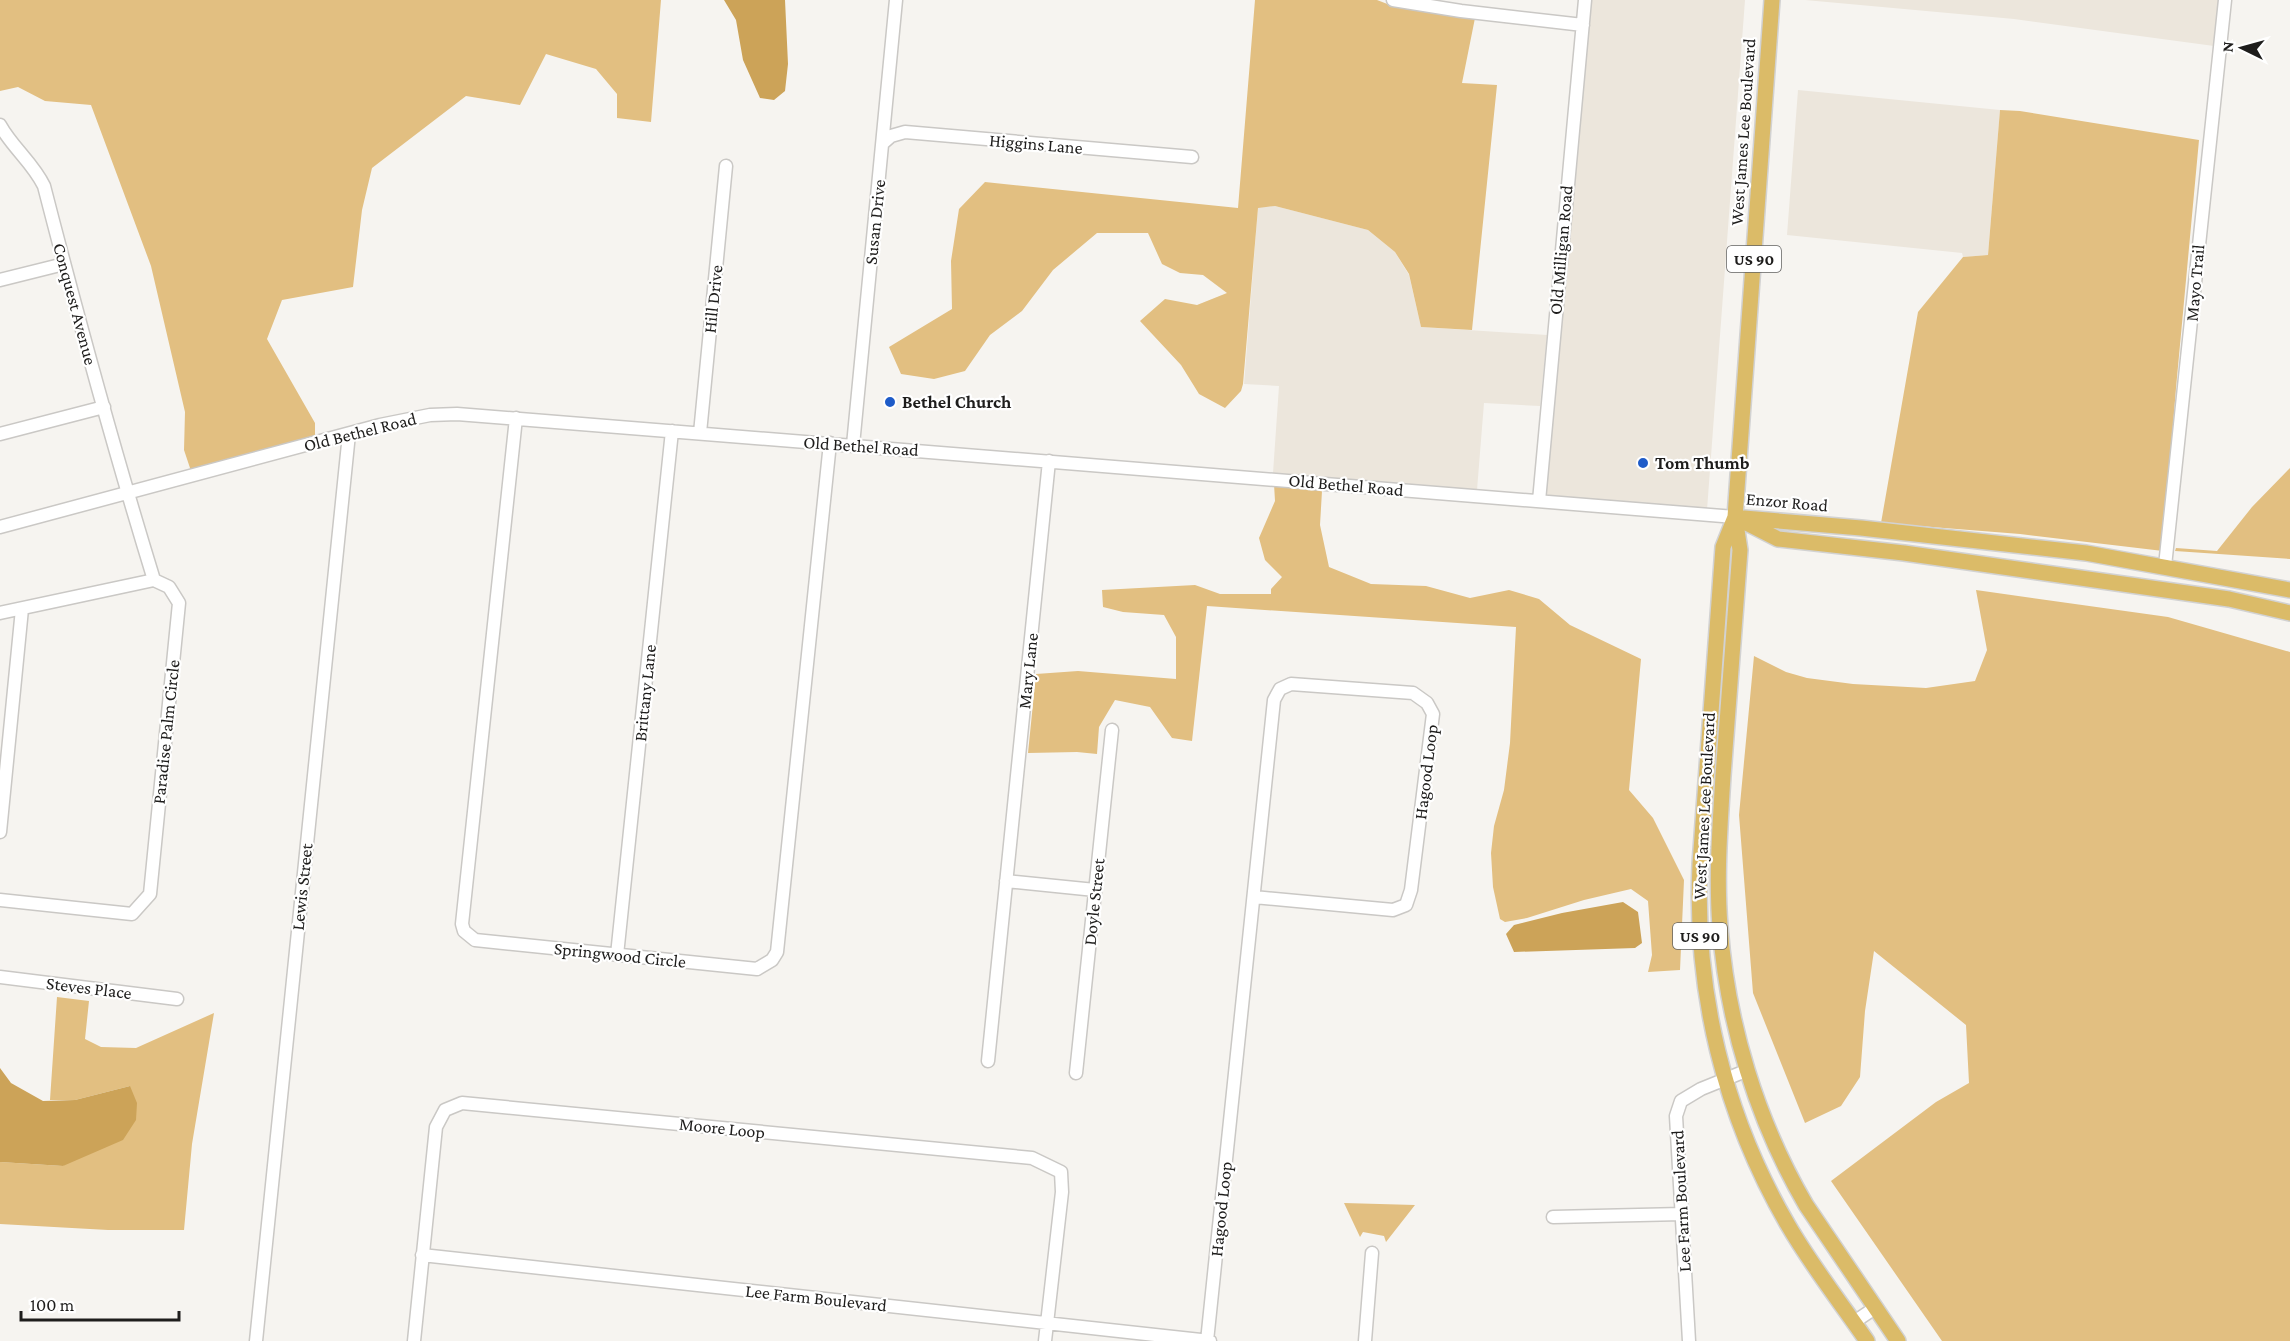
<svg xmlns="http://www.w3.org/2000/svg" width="2290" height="1341" font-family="'Crimson Pro',serif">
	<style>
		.built { fill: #ece6dc }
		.green { fill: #e2bf81 }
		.water { fill: #cca358 }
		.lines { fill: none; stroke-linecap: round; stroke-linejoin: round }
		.minor-casing { stroke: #cac8c5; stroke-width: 15 }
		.major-casing { stroke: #d2d2d2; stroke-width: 18 }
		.minor { stroke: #fff; stroke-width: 12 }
		.major { stroke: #dbbb68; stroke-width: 15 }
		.poi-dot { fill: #1e5bc8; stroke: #fff; stroke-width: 2 }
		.labels { text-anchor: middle; stroke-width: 4.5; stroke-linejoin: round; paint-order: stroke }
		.shield { fill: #fff; stroke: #626160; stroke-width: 1.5 }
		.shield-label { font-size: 16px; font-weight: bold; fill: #1e1d1c }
		.street-label { font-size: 18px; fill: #1e1d1c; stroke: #fff }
		.poi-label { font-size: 18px; font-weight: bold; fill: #1e1d1c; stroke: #fff; text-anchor: start }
	</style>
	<rect width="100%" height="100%" fill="#f6f4f0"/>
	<!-- built -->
	<path class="built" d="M1591 0H1745L1707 510 1545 496Z
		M1805 0H2219L2214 46 2014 19Z
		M1798 90 2000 110 1988 255 1963 257 1962 253 1787 235Z
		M1275 206 1368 230 1395 252 1409 275 1421 327 1547 335 1540 406 1484 403 1477 490 1273 473 1279 386 1244 384 1258 207Z"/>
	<!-- green -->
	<path class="green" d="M0 0H661L651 122 617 118V94L596 69 546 54 520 105 466 96 372 168 362 210 353 287 282 300 267 339 315 423V437L191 471 184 450 185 412 151 266 91 105 45 101 18 87 0 91Z
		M1255 0H1377L1390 5 1475 18 1462 83 1497 85 1472 330 1421 327 1409 274 1395 252 1368 230 1275 206 1258 208 1243 384 1241 391 1225 408 1199 394 1181 365 1140 321 1165 299 1197 305 1227 293 1203 275 1180 273 1162 264 1148 233H1097L1053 270 1022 311 990 335 965 371 934 379 901 374 889 347 952 309 951 261 959 209 985 182 1238 208Z
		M2000 110 2020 111 2199 140 2176 388 2163 551 2020 534 1881 523 1918 312 1963 257 1988 255Z
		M2290 468V559L2175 551 2176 548 2217 551 2252 507Z
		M1274 484 1319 488 1322 491 1320 525 1329 567 1371 584 1426 586 1470 598 1509 590 1539 599 1570 625 1641 659 1629 790 1653 818 1684 880 1680 970 1648 972 1652 955 1648 901 1631 889 1584 900 1527 918 1505 922 1500 919 1493 887 1491 853 1494 826 1504 790 1510 743 1516 627 1207 606 1192 741 1172 738 1150 707 1115 700 1099 727 1097 754 1077 752 1028 753 1036 674 1078 671 1176 679V637L1164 615 1123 612 1103 607 1102 590 1195 585 1220 594H1271V589L1282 577 1265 560 1259 538 1275 501Z
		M1976 590 2168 617 2290 652V1341H1942L1831 1181 1936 1102 1969 1083 1966 1025 1874 951 1865 1011 1860 1077 1841 1106 1805 1123 1753 993 1739 815 1754 656 1786 672 1807 678 1853 684 1926 688 1975 681 1987 650Z
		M57 997 89 1001 85 1039 101 1047 136 1048 214 1013 192 1144 184 1230H108L0 1224V1162L63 1166 130 1086 75 1100H50Z
		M1344 1203 1415 1205 1386 1242 1384 1236 1363 1232 1360 1237Z"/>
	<!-- water -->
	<path class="water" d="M724 0H785L788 64 785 91 774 100 760 98 743 60 736 20Z
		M1623 902 1638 912 1642 943 1635 948 1514 952 1506 934 1514 925 1562 913Z
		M0 1068 11 1083 43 1101 75 1100 130 1086 137 1103 136 1120 123 1140 63 1166 0 1162Z"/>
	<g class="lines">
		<defs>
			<path id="minor" d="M1393 0 1461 11 1583 25
				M0 125C12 147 33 163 44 186 78 318 114 450 154 580
				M883 143 891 136 905 132 1192 157
				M0 280 64 264
				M516 418 462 924 464 931 475 940 757 969 772 960 777 952 830 443
				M700 433 726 166
				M0 434 104 407
				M853 445 896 0
				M1539 501 1585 0
				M0 527 380 425 430 415 457 414 1735 517
				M2165 566 2225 0
				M0 613 154 580 169 587 179 603 150 894 132 914 0 900
				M0 832 22 609
				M1006 881 1095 890
				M617 955 672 431
				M0 977 177 999
				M988 1061 1049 461
				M1076 1073 1112 730
				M1553 1217 1682 1214
				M422 1255 1210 1341
				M1854 1322 1875 1308
				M256 1341 349 434
				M414 1341 436 1127 445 1110 462 1103 1032 1158 1061 1172 1062 1192 1045 1341
				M1207 1341 1274 700 1280 689 1291 684 1413 693 1427 703 1433 714 1411 890 1406 905 1393 910 1254 897
				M1365 1341 1372 1253
				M1689 1341 1676 1116 1681 1101 1701 1089 1748 1070"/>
			<path id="major" d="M1772 0 1735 517 1740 550C1734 626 1728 701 1723 776 1720 826 1716 876 1720 926 1727 1023 1757 1121 1806 1205L1898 1341
				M1735 517 1723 547 1700 864C1694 991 1724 1115 1788 1225 1811 1265 1841 1303 1867 1341
				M1735 517 1778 539 1904 553 2229 599 2290 613
				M1744 518 1861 528 2086 553 2290 590"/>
		</defs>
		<!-- minor casing -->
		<use href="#minor" class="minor-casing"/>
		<!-- major casing -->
		<use href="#major" class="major-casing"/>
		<!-- minor -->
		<use href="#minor" class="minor"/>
		<!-- major -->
		<use href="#major" class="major"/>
	</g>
	<!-- markers -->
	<g class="poi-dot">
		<circle cx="890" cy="402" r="6"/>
		<circle cx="1643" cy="463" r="6"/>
	</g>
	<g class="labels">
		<!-- shield labels -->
		<g class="shield">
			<rect x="1727" y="246" width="54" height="26" rx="4.5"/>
			<rect x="1673" y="923" width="54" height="26" rx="4.5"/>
		</g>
		<g class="shield-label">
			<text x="1754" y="265">US 90</text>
			<text x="1700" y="942">US 90</text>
		</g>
		<!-- street labels -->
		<g class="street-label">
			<text transform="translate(1743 132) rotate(-86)" y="6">West James Lee Boulevard</text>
			<text transform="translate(1036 144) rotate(5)" y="6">Higgins Lane</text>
			<text transform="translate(875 222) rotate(-84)" y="6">Susan Drive</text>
			<text transform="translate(1561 250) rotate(-85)" y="6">Old Milligan Road</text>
			<text transform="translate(2195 283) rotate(-85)" y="6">Mayo Trail</text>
			<text transform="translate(713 299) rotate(-84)" y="6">Hill Drive</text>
			<text transform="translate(75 304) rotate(75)" y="6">Conquest Avenue</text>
			<text transform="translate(360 432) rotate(-14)" y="6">Old Bethel Road</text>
			<text transform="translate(861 446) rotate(4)" y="6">Old Bethel Road</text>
			<text transform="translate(1346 485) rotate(5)" y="6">Old Bethel Road</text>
			<text transform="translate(1787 502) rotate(5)" y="6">Enzor Road</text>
			<text transform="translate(1028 671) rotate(-84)" y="6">Mary Lane</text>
			<text transform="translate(645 693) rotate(-84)" y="6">Brittany Lane</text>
			<text transform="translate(166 732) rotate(-84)" y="6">Paradise Palm Circle</text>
			<text transform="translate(1426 772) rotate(-83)" y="6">Hagood Loop</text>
			<text transform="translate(1704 806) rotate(-87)" y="6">West James Lee Boulevard</text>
			<text transform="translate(302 887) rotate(-84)" y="6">Lewis Street</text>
			<text transform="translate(1094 902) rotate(-84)" y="6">Doyle Street</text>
			<text transform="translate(620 955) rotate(6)" y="6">Springwood Circle</text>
			<text transform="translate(89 988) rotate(7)" y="6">Steves Place</text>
			<text transform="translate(722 1128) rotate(6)" y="6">Moore Loop</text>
			<text transform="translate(1681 1201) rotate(-93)" y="6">Lee Farm Boulevard</text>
			<text transform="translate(1221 1209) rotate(-84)" y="6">Hagood Loop</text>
			<text transform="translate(816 1298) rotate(6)" y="6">Lee Farm Boulevard</text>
		</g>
		<!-- poi labels -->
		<g class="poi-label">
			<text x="902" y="408">Bethel Church</text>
			<text x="1655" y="469">Tom Thumb</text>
		</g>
	</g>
	<!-- north arrow -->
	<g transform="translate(2242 48) rotate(275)" stroke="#ffffff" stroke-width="4.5" paint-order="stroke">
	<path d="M0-4.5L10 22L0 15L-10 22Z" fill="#1e1d1c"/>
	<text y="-9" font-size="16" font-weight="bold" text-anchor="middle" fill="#1e1d1c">N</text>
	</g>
	<!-- scale -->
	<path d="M21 1311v9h158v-9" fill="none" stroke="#1e1d1c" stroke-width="3"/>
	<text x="30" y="1311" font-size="18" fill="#1e1d1c" stroke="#ffffff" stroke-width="4.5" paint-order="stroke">100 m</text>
</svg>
